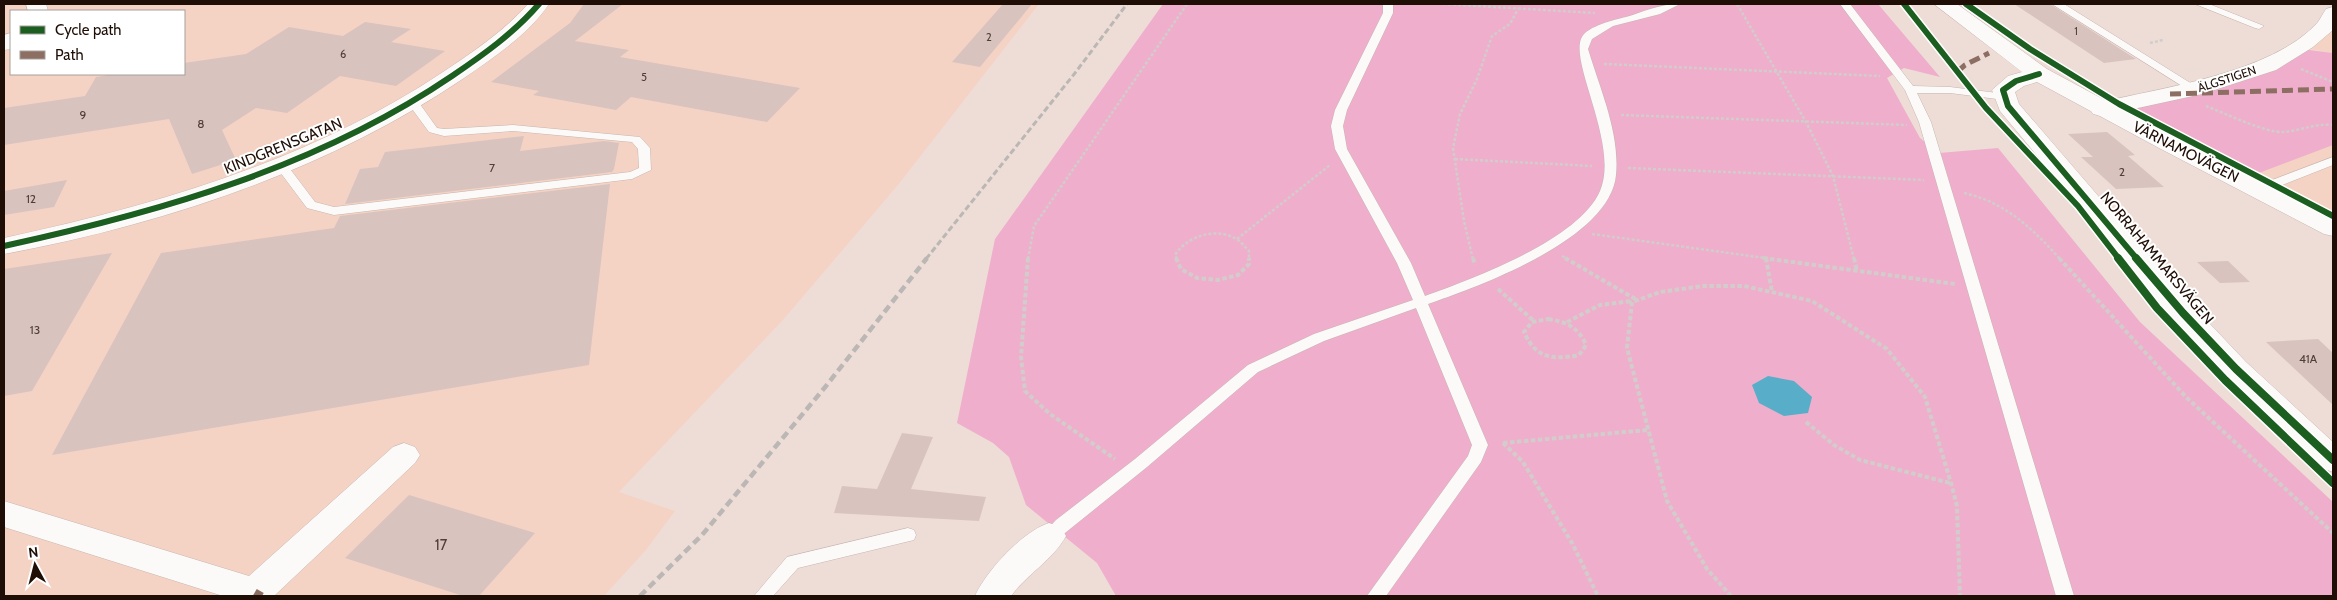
<svg xmlns="http://www.w3.org/2000/svg" width="2337" height="600" font-family="Cabin,sans-serif">
	<style>
		.built { fill: #f5d3c4; fill-rule: evenodd }
		.forest { fill: #efaecc }
		.water { fill: #58aec8 }
		.building { fill: #d9c3be }
		.lines { fill: none; stroke-linecap: round; stroke-linejoin: round }
		.service-casing { stroke: #c7b6af; stroke-width: 1 }
		.minor-casing { stroke: #c7b6af; stroke-width: 1 }
		.tertiary-casing { stroke: #c7b6af; stroke-width: 1 }
		.path-far1 { stroke: #d2cdcb; stroke-width: 2.5; stroke-dasharray: 3 2; stroke-linecap: butt }
		.path { stroke: #d2cdcb; stroke-width: 4; stroke-dasharray: 4.5 2.5; stroke-linecap: butt }
		.service { fill: #fcfaf9; fill-rule: evenodd }
		.minor { fill: #fcfaf9; fill-rule: evenodd }
		.tertiary { fill: #fcfaf9; fill-rule: evenodd }
		.rail-far1 { stroke: #bbb7b5; stroke-width: 3; stroke-dasharray: 6 3; stroke-linecap: butt }
		.rail { stroke: #bbb7b5; stroke-width: 4.5; stroke-dasharray: 8 4.5; stroke-linecap: butt }
		.quiet-far1 { stroke: #8d6e63; stroke-width: 5; stroke-dasharray: 11 5; stroke-linecap: butt }
		.quiet { stroke: #8d6e63; stroke-width: 7; stroke-dasharray: 14 7; stroke-linecap: butt }
		.cycleway-far1-casing { stroke: #fff; stroke-width: 9 }
		.cycleway-casing { stroke: #fff; stroke-width: 11 }
		.cycleway-far1 { stroke: #1b5e20; stroke-width: 6 }
		.cycleway { stroke: #1b5e20; stroke-width: 8 }
		.labels { text-anchor: middle; stroke-width: 4; stroke-linejoin: round; paint-order: stroke }
		.far-number-label { font-size: 11px; fill: #503e37 }
		.far-street-label { font-size: 12px; fill: #1f0e06; stroke: #fff }
		.number-label { font-size: 12px; fill: #503e37 }
		.street-label { font-size: 15px; fill: #1f0e06; stroke: #fff }
		.near-number-label { font-size: 15px; fill: #503e37 }
	</style>
	<rect width="100%" height="100%" fill="#eeddd6"/>
	<!-- built -->
	<path class="built" d="M4 4H1039L898 185 783 320 619 492 675 511 646 550 604 596H4ZM11 11H184V74H11Z
		M2333 22V53L2302 48 2330 28Z
		M2333 144V214L2259 173Z"/>
	<!-- forest -->
	<path class="forest" d="M1163 4H1878L1940 77 1904 68 1887 78 1920 138 1939 153 1998 148 2140 322 2333 502V596H1116L1097 563 1026 505 1009 457 993 443 957 423 995 239Z
		M2301 49 2333 53V145L2259 173 2132 109Z"/>
	<!-- water -->
	<path class="water" d="M1768 376 1794 381 1812 397 1808 413 1784 416 1759 403 1752 385Z"/>
	<!-- building -->
	<path class="building" d="M584 4H623L575 41 629 50 620 57 800 88 767 122 631 97 616 110 533 95 539 91 491 82 570 23Z
		M1003 4H1032L980 67 952 62Z
		M2014 4H2050L2136 59 2104 63Z
		M365 22 411 29 391 42 445 51 396 86 340 76 287 113 256 108 222 130 236 160 192 174 169 119 4 145V108L85 96 96 77 115 74H184V63L246 54 289 27 343 36Z
		M2107 132 2135 155 2128 156 2164 187 2116 189 2081 157H2093L2068 134Z
		M524 136 520 151 604 141 619 143 614 169 612 172 345 204 360 169 378 167 385 152Z
		M67 180 54 207 4 215V191Z
		M610 184 589 365 52 455 161 253 334 228 340 216Z
		M112 253 32 391 4 396V269Z
		M2228 261 2250 282 2220 283 2197 262Z
		M2318 339 2333 353V405L2266 342Z
		M902 433 933 437 911 489 986 497 979 521 834 513 842 486 877 489Z
		M409 495 535 533 479 596H463L345 558Z"/>
	<g class="lines">
		<defs>
			<path id="service" d="M1383 4H1393V13L1347 110 1343 126 1347 149 1411 263 1425 296C1472 279 1579 240 1600 191 1620 145 1568 61 1582 37 1588 26 1614 20 1626 17 1643 12 1662 3 1680 4L1660 14 1613 26 1592 39 1588 49C1600 89 1620 133 1616 175 1610 239 1480 286 1428 304L1488 445 1481 462 1386 596H1367L1468 456 1472 445 1416 308 1324 341 1258 372 1147 467 1055 541 1049 543 1043 541 1041 536 1056 520 1135 459 1248 365 1314 334 1413 300 1397 263 1335 149 1331 126 1335 110 1383 13Z
				M1840 4H1850L1913 86 1950 87 2005 94 2011 97 2005 100 1950 93H1917L1931 122 2074 596H2056L1919 122 1905 90Z
				M2052 4H2064L2200 89 2198 91H2190Z
				M2195 4H2209L2264 26 2259 29 2255 28Z
				M413 99 417 100 437 128 444 129 513 125 640 137 650 148 651 170 632 179 334 215 307 208 274 164 276 161H284L315 202 334 207 630 172 639 168 638 149 632 142 513 131 444 136 429 132 407 102Z
				M2333 157V165L2262 193H2254L2252 190 2254 187Z
				M908 528 914 530 916 535 914 540 798 568 773 596H754L787 557Z"/>
			<path id="minor" d="M26 4H46L48 11H28Z
				M528 4H549C528 35 494 57 464 78 328 170 164 224 4 254V238C157 205 311 160 443 72 473 52 504 31 528 4Z
				M2333 7V30L2313 47 2276 70 2202 94 2101 116 2093 114 2090 109 2093 104C2158 88 2272 74 2318 22 2321 18 2323 13 2326 9Z
				M11 33V49L4 50V35Z
				M404 443 415 447 420 455 415 463 274 596H223L4 527V501L249 576 393 447Z
				M1049 523 1061 527 1066 536C1053 560 1027 574 1011 596H975C986 571 1023 531 1049 523Z"/>
			<path id="tertiary" d="M1934 4H1957L2047 69 2175 138 2333 218V236L2324 234 2159 148 2037 82 2024 86 2015 92 2019 104 2193 306 2246 362 2333 442V472L2322 468 2226 376 2173 320 2000 111 1992 90 2008 76 2022 72Z"/>
		</defs>
		<!-- service casing -->
		<use href="#service" class="service-casing"/>
		<!-- minor casing -->
		<use href="#minor" class="minor-casing"/>
		<!-- tertiary casing -->
		<use href="#tertiary" class="tertiary-casing"/>
		<!-- path-far1 -->
		<path class="path-far1" d="M1443 4 1595 13
			M1737 4 1806 122 1833 176 1854 259
			M2150 43 2163 40
			M1604 64 1880 76
			M2301 69 2333 82
			M2206 106C2224 113 2266 133 2283 132 2300 131 2315 123 2333 125
			M1621 115 1907 125
			M1455 159 1592 166
			M1628 168 1924 180
			M1964 193C2005 202 2033 229 2060 259
			M1592 234 1772 259
			M1237 239 1330 165
			M1562 256 1567 259
			M1028 259 1034 226 1187 4
			M1177 259 1175 255C1187 236 1217 226 1238 240 1242 243 1245 247 1249 251V259
			M1473 259 1464 221 1453 148 1460 114 1477 79 1492 36 1510 24 1518 9"/>
		<!-- path -->
		<path class="path" d="M1028 258 1021 357 1025 391 1050 414 1115 459
			M1176 258 1181 269 1197 278 1218 280 1238 275 1249 264V258
			M1473 258 1475 265
			M1565 258 1637 300
			M1763 258 1955 284
			M1766 258 1772 292
			M1854 258 1857 271
			M2059 258 2186 397 2333 533
			M1498 289 1535 322
			M1548 319C1567 322 1578 327 1586 345L1579 355C1553 360 1536 359 1524 332L1532 322Z
			M1567 322 1600 305 1632 301
			M1806 422 1834 445 1860 460 1950 483
			M1503 443 1523 462 1572 543 1598 596
			M1503 443 1647 430
			M1731 596 1707 569 1667 501 1627 348 1632 302 1660 292 1703 286H1744L1812 301 1887 349 1925 397 1951 483 1957 506 1960 596"/>
		<!-- service -->
		<use href="#service" class="service"/>
		<!-- minor -->
		<use href="#minor" class="minor"/>
		<!-- tertiary -->
		<use href="#tertiary" class="tertiary"/>
		<!-- rail-far1 -->
		<path class="rail-far1" d="M926 259 1075 73 1127 4"/>
		<!-- rail -->
		<path class="rail" d="M640 596 702 535 826 386 927 258"/>
		<!-- quiet-far1 -->
		<path class="quiet-far1" d="M1957 72 1965 65 1989 53
			M2170 94 2333 89"/>
		<!-- quiet -->
		<path class="quiet" d="M255 592 262 596"/>
		<defs>
			<path id="cycleway-far1" d="M1904 4 1986 108 2078 206 2119 259
				M1966 4 2030 49 2119 104 2333 216
				M2039 74 2016 81 2003 90 2008 106 2137 259
				M4 246C160 212 318 167 452 76 483 55 514 33 539 4"/>
			<path id="cycleway" d="M2118 258 2157 308 2225 380 2333 483
				M2136 258 2183 313 2236 369 2333 460"/>
		</defs>
		<!-- cycleway-far1 casing -->
		<use href="#cycleway-far1" class="cycleway-far1-casing"/>
		<!-- cycleway casing -->
		<use href="#cycleway" class="cycleway-casing"/>
		<!-- cycleway-far1 -->
		<use href="#cycleway-far1" class="cycleway-far1"/>
		<!-- cycleway -->
		<use href="#cycleway" class="cycleway"/>
	</g>
	<g class="labels">
		<!-- far-number labels -->
		<g class="far-number-label">
			<text x="2076" y="35">1</text>
			<text x="989" y="41">2</text>
			<text x="343" y="58">6</text>
			<text x="644" y="81">5</text>
		</g>
		<!-- far-street labels -->
		<g class="far-street-label">
			<text transform="translate(2227 79) rotate(-18)" y="4">ÄLGSTIGEN</text>
		</g>
		<!-- number labels -->
		<g class="number-label">
			<text x="83" y="119">9</text>
			<text x="201" y="128">8</text>
			<text x="492" y="172">7</text>
			<text x="2122" y="176">2</text>
			<text x="31" y="203">12</text>
			<text x="35" y="334">13</text>
			<text x="2308" y="363">41A</text>
		</g>
		<!-- street labels -->
		<g class="street-label">
			<text transform="translate(283 146) rotate(-22)" y="5">KINDGRENSGATAN</text>
			<text transform="translate(2186 152) rotate(27)" y="5">VÄRNAMOVÄGEN</text>
			<text transform="translate(2157 258) rotate(50)" y="5">NORRAHAMMARSVÄGEN</text>
		</g>
		<!-- near-number labels -->
		<g class="near-number-label">
			<text x="441" y="550">17</text>
		</g>
	</g>
	<!-- border -->
	<rect width="2337" height="600" fill="none" stroke="#1f0e06" stroke-width="10"/>
	<!-- legend -->
	<rect x="10" y="10" width="175" height="65" fill="#ffffff" stroke="#a59f9b"/>
	<rect x="20" y="26" width="25" height="8" fill="#1b5e20" stroke="#a59f9b"/>
	<text x="55" y="35" font-size="15" fill="#1f0e06">Cycle path</text>
	<rect x="20" y="51" width="25" height="8" fill="#8d6e63" stroke="#a59f9b"/>
	<text x="55" y="60" font-size="15" fill="#1f0e06">Path</text>
	<!-- north arrow -->
	<g transform="translate(35 565) rotate(353)" stroke="#ffffff" stroke-width="4" paint-order="stroke">
	<path d="M0-4L9 19L0 12L-9 19Z" fill="#1f0e06"/>
	<text y="-8" font-size="14" font-weight="bold" text-anchor="middle" fill="#1f0e06">N</text>
	</g>
</svg>
